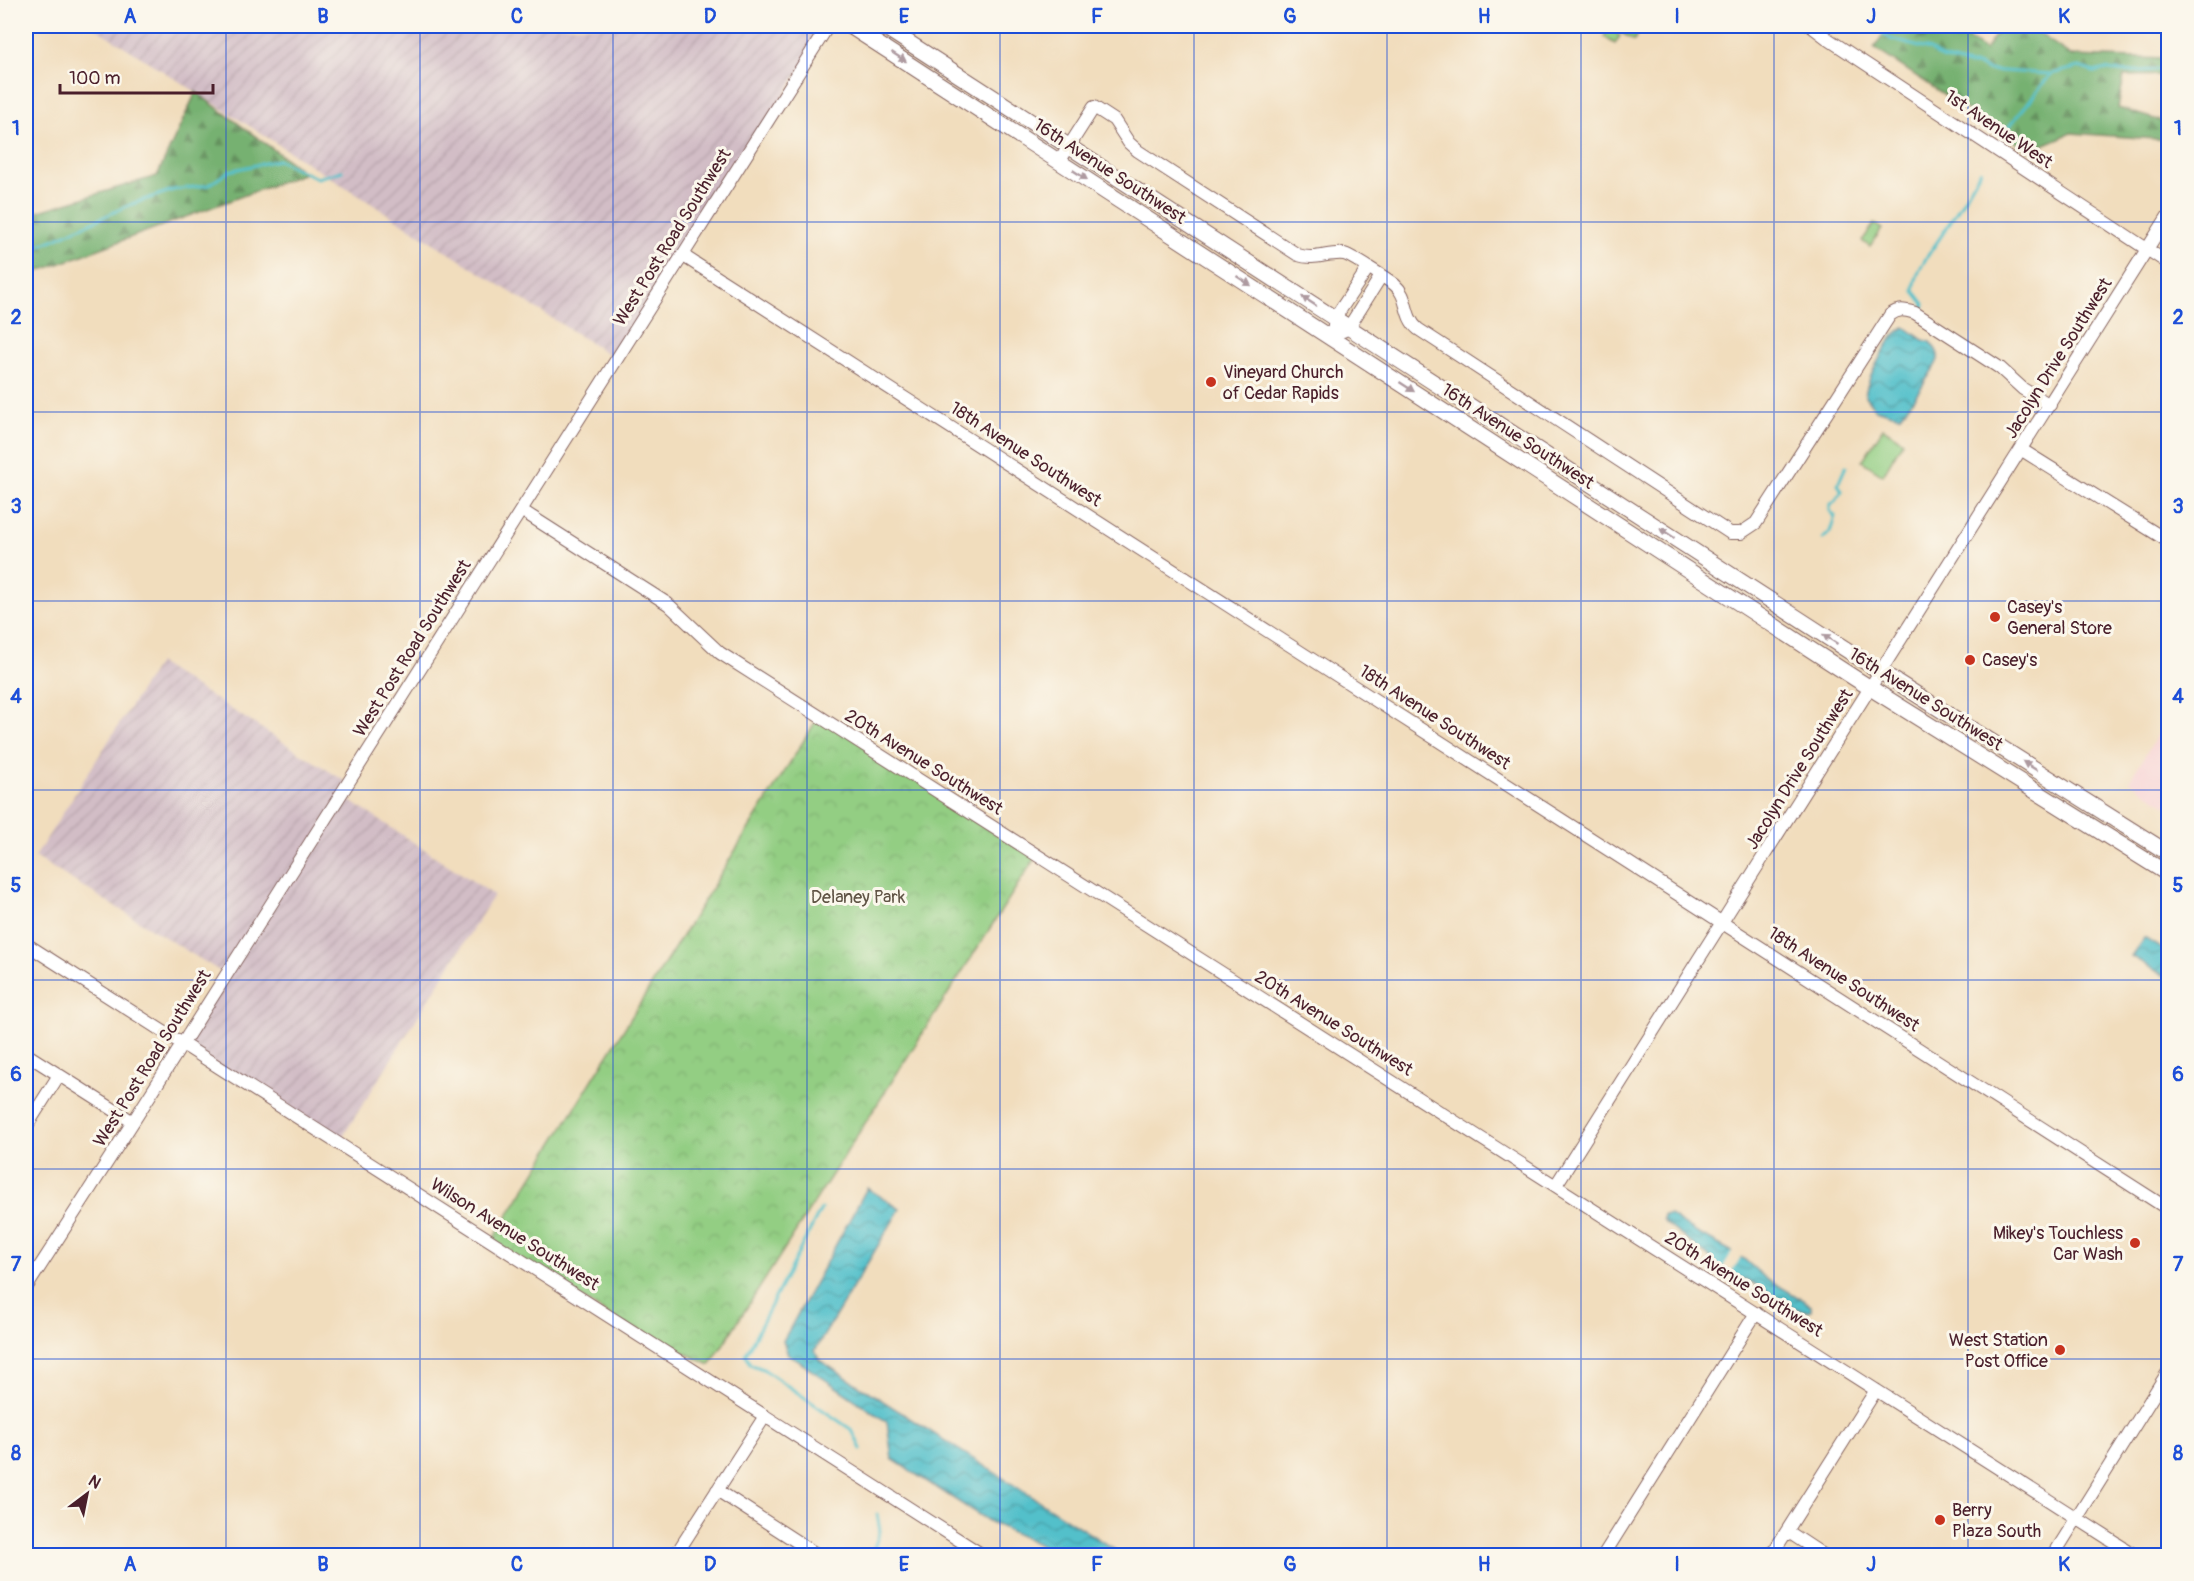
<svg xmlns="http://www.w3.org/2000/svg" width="2194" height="1581" font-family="Pangolin,sans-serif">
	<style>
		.built { fill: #f7cfd2 }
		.industrial { fill: url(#industrial-furrows) }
		.grass { fill: #93ce83; stroke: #6e7657; stroke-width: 1.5 }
		.forest { fill: url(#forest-firs); stroke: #60684e; stroke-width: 1.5 }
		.park { fill: url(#park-crowns); stroke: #6e7657; stroke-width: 1.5 }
		.water { fill: url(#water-waves); stroke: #4e707a; stroke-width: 1.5 }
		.pier { fill: #f1ddbd }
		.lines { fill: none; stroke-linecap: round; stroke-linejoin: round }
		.stream { stroke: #53c0ca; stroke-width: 3 }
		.minor-casing { stroke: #84625e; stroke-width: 14 }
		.major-casing { stroke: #84625e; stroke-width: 17 }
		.minor { stroke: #fff; stroke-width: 12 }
		.major { stroke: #fff; stroke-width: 15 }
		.oneway { fill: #ae9aa0 }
		.grid { fill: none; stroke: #1d4ed8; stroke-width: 1.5; stroke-opacity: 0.55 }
		.poi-dot { fill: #c8321e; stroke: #fbf7ec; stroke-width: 2 }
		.labels { text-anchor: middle; stroke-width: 6; stroke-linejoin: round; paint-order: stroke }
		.street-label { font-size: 18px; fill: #4a1f2b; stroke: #fbf7ec }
		.poi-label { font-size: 18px; fill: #4a1f2b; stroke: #fbf7ec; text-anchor: start }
		.park-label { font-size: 18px; fill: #605445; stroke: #fbf7ec }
		.neatline { fill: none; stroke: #1d4ed8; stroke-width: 2 }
		.grid-label { font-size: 20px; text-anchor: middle; font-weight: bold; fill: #1d4ed8 }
	</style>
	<defs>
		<pattern id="industrial-furrows" width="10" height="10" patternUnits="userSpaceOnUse" patternTransform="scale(1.5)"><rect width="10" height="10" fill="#d2bdc6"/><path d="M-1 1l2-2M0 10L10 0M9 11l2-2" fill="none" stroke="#b6a2aa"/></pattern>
		<pattern id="forest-firs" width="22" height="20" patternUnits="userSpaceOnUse" patternTransform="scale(1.5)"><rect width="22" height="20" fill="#76b171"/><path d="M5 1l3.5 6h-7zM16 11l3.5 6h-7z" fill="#638f5d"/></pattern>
		<pattern id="park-crowns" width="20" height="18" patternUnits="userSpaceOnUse" patternTransform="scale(1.5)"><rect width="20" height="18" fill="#93ce83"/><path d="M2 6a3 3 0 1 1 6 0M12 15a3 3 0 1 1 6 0" fill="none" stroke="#80b071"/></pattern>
		<pattern id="water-waves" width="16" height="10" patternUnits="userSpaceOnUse" patternTransform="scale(1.5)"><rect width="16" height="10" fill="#53c0ca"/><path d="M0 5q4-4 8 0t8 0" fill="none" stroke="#479ba4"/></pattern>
	</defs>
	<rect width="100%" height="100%" fill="#fbf7ec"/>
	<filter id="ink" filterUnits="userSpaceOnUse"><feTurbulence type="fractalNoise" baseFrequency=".0167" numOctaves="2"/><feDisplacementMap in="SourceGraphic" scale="12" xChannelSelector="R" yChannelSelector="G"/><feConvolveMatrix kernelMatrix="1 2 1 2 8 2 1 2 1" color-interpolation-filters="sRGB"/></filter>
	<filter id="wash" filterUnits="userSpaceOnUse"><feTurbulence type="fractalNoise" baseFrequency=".008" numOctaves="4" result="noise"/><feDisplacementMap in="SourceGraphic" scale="24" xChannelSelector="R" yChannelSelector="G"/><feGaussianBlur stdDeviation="1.35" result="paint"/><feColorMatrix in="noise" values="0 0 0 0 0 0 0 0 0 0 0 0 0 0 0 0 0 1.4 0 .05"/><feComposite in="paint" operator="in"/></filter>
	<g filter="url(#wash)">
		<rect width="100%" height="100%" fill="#f1ddbd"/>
		<!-- built -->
		<path class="built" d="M2168 718V807L2129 781Z"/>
		<!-- industrial -->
		<path class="industrial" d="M92 26H828L616 359Z
			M158 663 348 783 341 795 494 895 338 1144 183 1044 226 975 35 857Z"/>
		<!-- grass -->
		<path class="grass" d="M1883 428 1903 441 1883 475 1862 461Z"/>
		<!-- forest -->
		<path class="forest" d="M1889 26H1949L1985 50 2002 26H2037V32L2072 56 2168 59V75L2124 76 2118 108 2168 123V140L2071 133 2029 151 1874 48Z
			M196 92 305 173 26 276V215L157 176Z"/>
		<!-- park -->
		<path class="park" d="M1627 26H1636L1641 29 1634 41 1622 33Z
			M1609 28 1620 36 1615 44 1604 37Z
			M1874 224 1882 229 1870 247 1862 241Z
			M819 716 1037 855 710 1365 616 1320 492 1241Z"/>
		<!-- water -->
		<path class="water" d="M1905 327 1923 340 1930 342C1934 347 1939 352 1938 359 1938 364 1905 412 1900 416L1875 409 1865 396C1867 379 1889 334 1905 327Z
			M2144 938 2168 953V978L2131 956Z
			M867 1188 900 1209 815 1350 819 1360 1123 1555H1056L1036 1543 990 1522 892 1459 887 1422 788 1354 783 1341Z
			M1664 1215H1670L1697 1233 1729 1250 1744 1259 1764 1277 1811 1305V1310L1807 1311 1798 1309 1748 1280 1732 1275 1720 1268 1708 1256 1665 1223 1663 1219Z"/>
		<!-- pier -->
		<path class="pier" d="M1733 1250 1742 1255 1729 1277 1720 1272Z"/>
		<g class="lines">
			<!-- stream -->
			<path class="stream" d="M1883 34 1891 39 1930 50 1942 58 1968 65H1977L1987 70 2051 74 2079 67 2094 72 2107 69C2117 74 2154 70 2168 68
				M2008 128 2051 74
				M26 252 132 204 173 190 209 185 229 171 278 160 317 178 342 171
				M1923 308 1924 304 1914 291C1915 266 1938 244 1950 222 1961 205 1971 187 1981 170
				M1823 539 1830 532 1835 516 1830 511V504L1835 501 1842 491 1838 484 1846 466
				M821 1209 746 1354 750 1364 763 1369 852 1430 861 1449
				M871 1556 880 1531 877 1514"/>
		</g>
	</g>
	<g filter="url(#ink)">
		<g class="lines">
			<defs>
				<path id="minor" d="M1811 26 1828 39 2168 263
					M1059 162 1094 107 1114 120 1129 143 1138 151 1298 255C1315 261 1328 252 1344 254 1350 255 1389 280 1395 285 1409 297 1403 316 1418 329L1730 533H1741L1756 523 1890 315C1899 308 1905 310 1915 313L2000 368 2023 389 2050 405
					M682 255 2168 1209
					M1343 331 1349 327 1381 276
					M1332 339 1335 318 1368 268
					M2022 450 2168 541
					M521 510 668 604 720 653 2136 1556
					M26 944 984 1556
					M26 1054 133 1122
					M26 1127 59 1075
					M1556 1185 2168 216
					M26 1288 133 1122 828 26
					M717 1490 819 1556
					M1787 1531 1825 1556
					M675 1556 765 1416
					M1603 1556 1756 1313
					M1771 1556 1876 1390
					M2053 1556 2168 1372"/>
				<path id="major" d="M850 26 1856 679 2168 874
					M883 26 1881 672 2168 853"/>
			</defs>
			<!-- minor casing -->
			<use href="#minor" class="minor-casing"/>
			<!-- major casing -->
			<use href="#major" class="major-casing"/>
			<!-- minor -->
			<use href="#minor" class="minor"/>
			<!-- major -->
			<use href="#major" class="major"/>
		</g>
		<!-- one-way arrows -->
		<defs><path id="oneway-solid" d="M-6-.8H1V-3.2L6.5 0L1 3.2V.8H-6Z" transform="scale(1.5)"/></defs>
		<g class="oneway">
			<use href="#oneway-solid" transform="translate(899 57) rotate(33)"/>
			<use href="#oneway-solid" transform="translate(1080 175) rotate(33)"/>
			<use href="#oneway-solid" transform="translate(1244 281) rotate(33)"/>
			<use href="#oneway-solid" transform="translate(1309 301) rotate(-147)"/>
			<use href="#oneway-solid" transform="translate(1407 387) rotate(33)"/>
			<use href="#oneway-solid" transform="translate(1667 533) rotate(-147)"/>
			<use href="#oneway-solid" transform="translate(1830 639) rotate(-147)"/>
			<use href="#oneway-solid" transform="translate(2030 766) rotate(-148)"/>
		</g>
	</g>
	<!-- grid -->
	<path class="grid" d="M226 26V1556M420 26V1556M613 26V1556M807 26V1556M1000 26V1556M1194 26V1556M1387 26V1556M1581 26V1556M1774 26V1556M1968 26V1556M26 222H2168M26 412H2168M26 601H2168M26 790H2168M26 980H2168M26 1169H2168M26 1359H2168"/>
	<!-- markers -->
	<g class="poi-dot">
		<circle cx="1211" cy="382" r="6"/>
		<circle cx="1995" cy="617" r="6"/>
		<circle cx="1970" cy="660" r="6"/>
		<circle cx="2135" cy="1243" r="6"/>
		<circle cx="2060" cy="1350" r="6"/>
		<circle cx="1940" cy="1520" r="6"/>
	</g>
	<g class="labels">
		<!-- street labels -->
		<g class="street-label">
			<text transform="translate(1999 129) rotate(34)" y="6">1st Avenue West</text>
			<text transform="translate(1110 171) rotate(33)" y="6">16th Avenue Southwest</text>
			<text transform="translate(672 237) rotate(-58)" y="6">West Post Road Southwest</text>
			<text transform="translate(2058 358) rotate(-58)" y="6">Jacolyn Drive Southwest</text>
			<text transform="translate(1518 436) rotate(33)" y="6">16th Avenue Southwest</text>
			<text transform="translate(1026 454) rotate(33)" y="6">18th Avenue Southwest</text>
			<text transform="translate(412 648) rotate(-58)" y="6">West Post Road Southwest</text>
			<text transform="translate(1926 699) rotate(32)" y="6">16th Avenue Southwest</text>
			<text transform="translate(1435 717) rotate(33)" y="6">18th Avenue Southwest</text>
			<text transform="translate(924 762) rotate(32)" y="6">20th Avenue Southwest</text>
			<text transform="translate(1799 769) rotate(-58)" y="6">Jacolyn Drive Southwest</text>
			<text transform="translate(1844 979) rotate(33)" y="6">18th Avenue Southwest</text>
			<text transform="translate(1334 1023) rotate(32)" y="6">20th Avenue Southwest</text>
			<text transform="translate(152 1058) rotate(-58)" y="6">West Post Road Southwest</text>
			<text transform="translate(515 1234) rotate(32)" y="6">Wilson Avenue Southwest</text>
			<text transform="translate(1744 1284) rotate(32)" y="6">20th Avenue Southwest</text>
		</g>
		<!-- poi labels -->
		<g class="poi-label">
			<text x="1223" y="378">Vineyard Church<tspan x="1223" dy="21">of Cedar Rapids</tspan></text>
			<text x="2007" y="613">Casey's<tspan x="2007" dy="21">General Store</tspan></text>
			<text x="1982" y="666">Casey's</text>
			<text x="2123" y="1239" text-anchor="end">Mikey's Touchless<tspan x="2123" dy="21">Car Wash</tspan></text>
			<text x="2048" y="1346" text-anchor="end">West Station<tspan x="2048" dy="21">Post Office</tspan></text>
			<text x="1952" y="1516">Berry<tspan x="1952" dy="21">Plaza South</tspan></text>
		</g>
		<!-- park labels -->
		<g class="park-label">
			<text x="858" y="903">Delaney Park</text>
		</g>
	</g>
	<!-- margin -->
	<rect width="2194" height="1581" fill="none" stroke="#fbf7ec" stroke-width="66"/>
	<!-- north arrow -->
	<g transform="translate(87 1494) rotate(32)" stroke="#fbf7ec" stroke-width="4.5" paint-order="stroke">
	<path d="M0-4.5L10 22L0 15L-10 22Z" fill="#4a1f2b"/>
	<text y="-9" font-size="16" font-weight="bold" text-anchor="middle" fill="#4a1f2b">N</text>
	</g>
	<!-- scale -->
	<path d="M60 84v9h153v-9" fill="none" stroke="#4a1f2b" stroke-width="3"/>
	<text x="69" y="84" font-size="18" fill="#4a1f2b" stroke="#fbf7ec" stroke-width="4.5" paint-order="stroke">100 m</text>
	<rect x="33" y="33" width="2128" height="1515" class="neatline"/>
	<g class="grid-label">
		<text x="130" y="23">A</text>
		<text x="323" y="23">B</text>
		<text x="517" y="23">C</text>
		<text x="710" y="23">D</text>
		<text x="904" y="23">E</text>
		<text x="1097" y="23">F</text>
		<text x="1290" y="23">G</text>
		<text x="1484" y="23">H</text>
		<text x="1677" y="23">I</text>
		<text x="1871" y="23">J</text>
		<text x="2064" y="23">K</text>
		<text x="16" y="135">1</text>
		<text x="2178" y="135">1</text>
		<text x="16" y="324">2</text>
		<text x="2178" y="324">2</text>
		<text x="16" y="513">3</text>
		<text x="2178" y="513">3</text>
		<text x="16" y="703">4</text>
		<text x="2178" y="703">4</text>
		<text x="16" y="892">5</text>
		<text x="2178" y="892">5</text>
		<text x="16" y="1081">6</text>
		<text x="2178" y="1081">6</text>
		<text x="16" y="1271">7</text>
		<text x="2178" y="1271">7</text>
		<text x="16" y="1460">8</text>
		<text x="2178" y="1460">8</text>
		<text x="130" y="1571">A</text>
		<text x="323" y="1571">B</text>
		<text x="517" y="1571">C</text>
		<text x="710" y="1571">D</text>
		<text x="904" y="1571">E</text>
		<text x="1097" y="1571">F</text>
		<text x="1290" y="1571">G</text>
		<text x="1484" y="1571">H</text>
		<text x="1677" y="1571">I</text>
		<text x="1871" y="1571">J</text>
		<text x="2064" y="1571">K</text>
	</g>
</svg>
